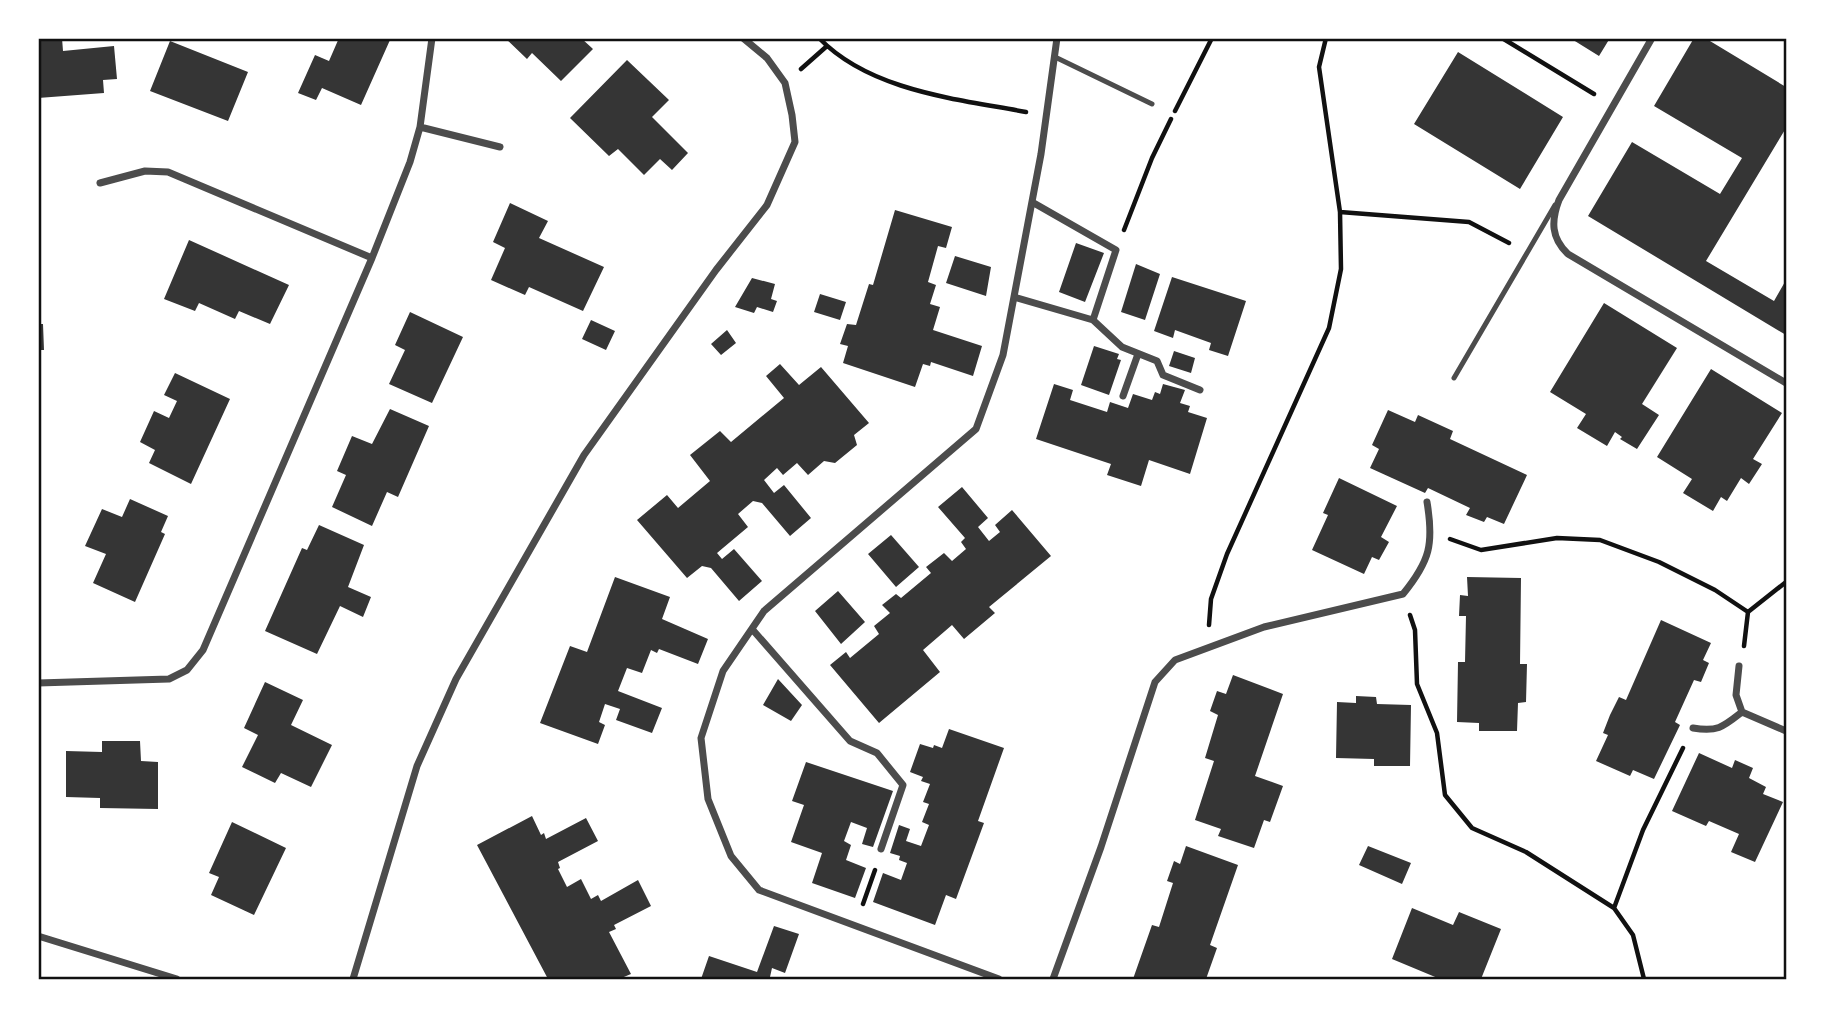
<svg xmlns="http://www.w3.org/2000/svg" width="1825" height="1018" font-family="'Asap Condensed',sans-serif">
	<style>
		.building { fill: #353535 }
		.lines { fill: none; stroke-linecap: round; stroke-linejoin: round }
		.path { stroke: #111; stroke-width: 4.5 }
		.service { stroke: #4c4c4c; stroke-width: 5 }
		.minor { stroke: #4c4c4c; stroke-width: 7 }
		.neatline { fill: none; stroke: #111; stroke-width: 2.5 }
	</style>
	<rect width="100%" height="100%" fill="#fff"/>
	<!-- building -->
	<path class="building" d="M38 38H62L63 51 114 46 117 79 103 80 104 93 38 98Z
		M339 38 390 40 361 105 322 88 316 100 298 93 315 55 329 61Z
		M505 38H581L593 49 561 81 532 53 527 59Z
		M1570 38H1610L1599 56Z
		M1694 38H1705L1786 87V128L1706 261 1774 301 1786 280V335L1588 216 1632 142 1720 194 1742 158 1654 106Z
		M170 41 248 72 228 121 150 91Z
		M1458 52 1563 117 1520 189 1414 124Z
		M627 60 669 100 652 117 688 153 672 170 660 159 644 175 618 149 609 156 570 118Z
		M510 203 548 221 539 238 604 267 583 311 529 287 525 295 491 280 505 248 493 242Z
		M895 210 952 227 946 248 938 246 928 282 936 285 930 304 940 307 933 330 982 346 973 376 931 362 930 366 923 364 915 387 843 363 848 346 840 344 847 324 856 325 869 284 873 285Z
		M189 240 289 285 270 324 239 311 235 319 199 303 195 311 164 299Z
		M1076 243 1104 253 1085 302 1059 292Z
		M955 256 991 267 986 296 946 283Z
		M1136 264 1160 274 1145 320 1121 312Z
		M1172 277 1246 301 1228 356 1209 350 1211 343 1175 330 1173 338 1154 331Z
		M752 278 775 284 771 299 777 301 773 312 757 307 754 313 735 307Z
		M820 294 846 302 840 320 814 312Z
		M1604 303 1677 348 1642 404 1659 415 1637 449 1620 439 1622 437 1615 432 1607 446 1577 428 1586 414 1550 392Z
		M410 312 463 337 432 403 389 384 405 350 395 345Z
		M591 320 615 331 606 350 582 339Z
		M38 324H43L44 350H38Z
		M727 330 736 343 721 355 711 344Z
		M1094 346 1119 354 1117 359 1121 360 1109 395 1081 385Z
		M1174 351 1195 358 1191 373 1169 366Z
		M780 364 799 385 821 367 869 423 854 435 857 445 835 463 824 461 808 475 797 463 783 475 777 468 764 480 774 493 784 485 811 518 790 536 762 503 753 501 738 514 748 527 717 553 722 559 734 549 762 581 739 601 711 568 702 566 687 578 637 520 667 495 678 508 710 481 690 455 720 431 731 442 784 398 766 376Z
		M1711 369 1782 413 1753 459 1762 464 1749 484 1741 478 1727 501 1721 497 1713 511 1683 493 1692 479 1657 457Z
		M175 373 230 399 191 484 149 463 155 450 140 442 154 411 169 418 177 401 164 395Z
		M1054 384 1073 390 1070 400 1107 412 1110 402 1128 408 1133 394 1152 400 1155 392 1160 394 1163 384 1185 390 1180 403 1190 406 1188 412 1207 418 1190 474 1149 460 1141 486 1107 475 1111 464 1036 439Z
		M390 409 429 426 398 497 387 492 372 526 332 507 346 475 337 471 352 436 372 444Z
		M1388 410 1415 422 1418 415 1453 431 1450 439 1527 475 1504 524 1487 517 1484 522 1466 515 1470 508 1428 488 1425 493 1370 468 1379 449 1372 445Z
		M1339 478 1397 506 1381 537 1389 542 1379 560 1372 557 1364 574 1312 550 1328 515 1323 513Z
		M962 487 988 518 978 527 989 541 1000 532 995 525 1012 510 1051 556 989 607 995 613 964 639 952 625 923 650 940 672 879 723 830 665 846 652 850 658 879 634 874 626 890 613 882 605 896 594 901 598 931 573 926 567 944 553 952 561 966 549 961 542 965 538 938 507Z
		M130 499 168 516 161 532 165 534 135 602 93 583 106 554 85 546 102 509 122 517Z
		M319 525 364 545 348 587 371 597 363 617 340 606 317 654 265 631 302 548 307 550Z
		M891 535 919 567 896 587 868 554Z
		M615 577 670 597 662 619 708 639 698 664 659 649 657 653 651 650 642 673 627 668 618 691 662 708 652 733 616 720 620 709 605 704 599 722 605 725 598 744 540 723 570 646 587 652Z
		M1467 577 1521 578 1520 664H1527L1526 702 1518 703 1517 731H1479V723L1457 722 1458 662H1465L1466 616H1459L1460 595 1468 596Z
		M838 591 865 622 841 644 815 611Z
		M1661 620 1711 643 1703 660 1709 663 1701 682 1694 680 1675 722 1680 725 1654 779 1633 770 1630 776 1596 761 1608 735 1603 733 1610 715 1619 697 1626 700Z
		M1233 675 1283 694 1255 776 1283 786 1270 822 1264 820 1254 848 1218 836 1221 829 1195 820 1214 761 1205 758 1218 715 1210 711 1217 691 1226 694Z
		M778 679 802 705 791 721 763 705Z
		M265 682 303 700 291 725 332 745 311 787 281 773 275 783 242 767 258 735 244 728Z
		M1356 696 1376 697 1377 704 1411 705 1410 766H1374V759L1336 758 1337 702 1356 703Z
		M949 729 1004 748 978 821 984 823 956 899 946 895 935 925 873 902 883 873 901 880 907 863 899 860 900 856 890 853 899 825 910 829 906 841 921 846 929 825 922 822 929 804 923 802 930 784 921 781 923 777 910 772 920 744 933 748 934 745 942 748Z
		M102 741H140L141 761 158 762V809L100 808V798L66 797V751L102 752Z
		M1699 753 1732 768 1735 760 1753 768 1749 778 1766 787 1763 794 1783 802 1755 862 1731 852 1739 834 1709 821 1706 826 1672 811Z
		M806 762 893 791 873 847 862 844 867 828 851 822 844 841 851 845 846 860 866 868 855 898 812 883 822 853 791 842 804 805 792 801Z
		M532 816 541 835 544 833 546 839 586 818 598 841 558 862 560 868 558 869 567 887 581 879 591 899 598 895 601 901 638 880 651 906 614 925 616 929 609 932 631 974 619 979H548L477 845Z
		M232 822 286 848 254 915 211 895 219 877 209 873Z
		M1186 846 1238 865 1210 945 1217 948 1206 979H1133L1152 925 1159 927 1173 883 1167 881 1174 861 1180 864Z
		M1368 846 1411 863 1402 884 1359 865Z
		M1412 908 1453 925 1459 912 1501 929 1481 979H1440L1392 959Z
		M774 926 799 934 785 973 772 968 770 977 775 979H701L709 956 757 972Z"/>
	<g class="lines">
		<!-- path -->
		<path class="path" d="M819 38C870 91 957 99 1026 112
			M1502 38 1594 94
			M801 69 827 46
			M1175 111 1212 38
			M1340 212 1469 222 1509 243
			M1124 230 1152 158 1171 119
			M1450 539 1481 550 1557 538 1600 540 1659 562 1715 590 1748 612
			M1410 615 1415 630 1417 684 1437 733 1445 795 1472 828 1526 852 1614 908 1633 935 1644 979
			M1209 625 1211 599 1227 554 1329 328 1341 269 1340 212 1319 67 1326 38
			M1744 646 1748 612 1786 582
			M863 904 875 870
			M1614 908 1643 830 1683 748"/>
		<!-- service -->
		<path class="service" d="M1055 57 1152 104
			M1454 378 1555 205"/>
		<!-- minor -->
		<path class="minor" d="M1652 38 1559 200C1551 221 1551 238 1568 254L1786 383
			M420 127 500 147
			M100 183 145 171 168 172 372 258
			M1032 202 1116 250 1093 320
			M1014 297 1093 320 1122 347 1157 361 1163 375 1200 390
			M1123 396 1138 354
			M752 629 850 741 877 753 903 785 881 849
			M1739 666 1736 695 1742 712 1786 731
			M38 683 169 679 187 670 203 650 372 258 410 162 420 127 432 38
			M1693 728C1718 732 1723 727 1742 712
			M38 936 177 979
			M353 979 417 766 456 679 584 455 716 270 767 205 795 142 792 115 785 83 767 58 743 38
			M999 979 759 890 731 856 708 799 701 738 723 671 764 611 976 429 1003 355 1041 154 1057 38
			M1053 979 1101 847 1155 682 1175 660 1264 627 1403 594C1430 561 1434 544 1427 502"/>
	</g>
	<!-- border -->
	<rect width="1825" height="1018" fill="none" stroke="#ffffff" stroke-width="80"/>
	<rect x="40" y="40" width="1745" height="938" class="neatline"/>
</svg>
